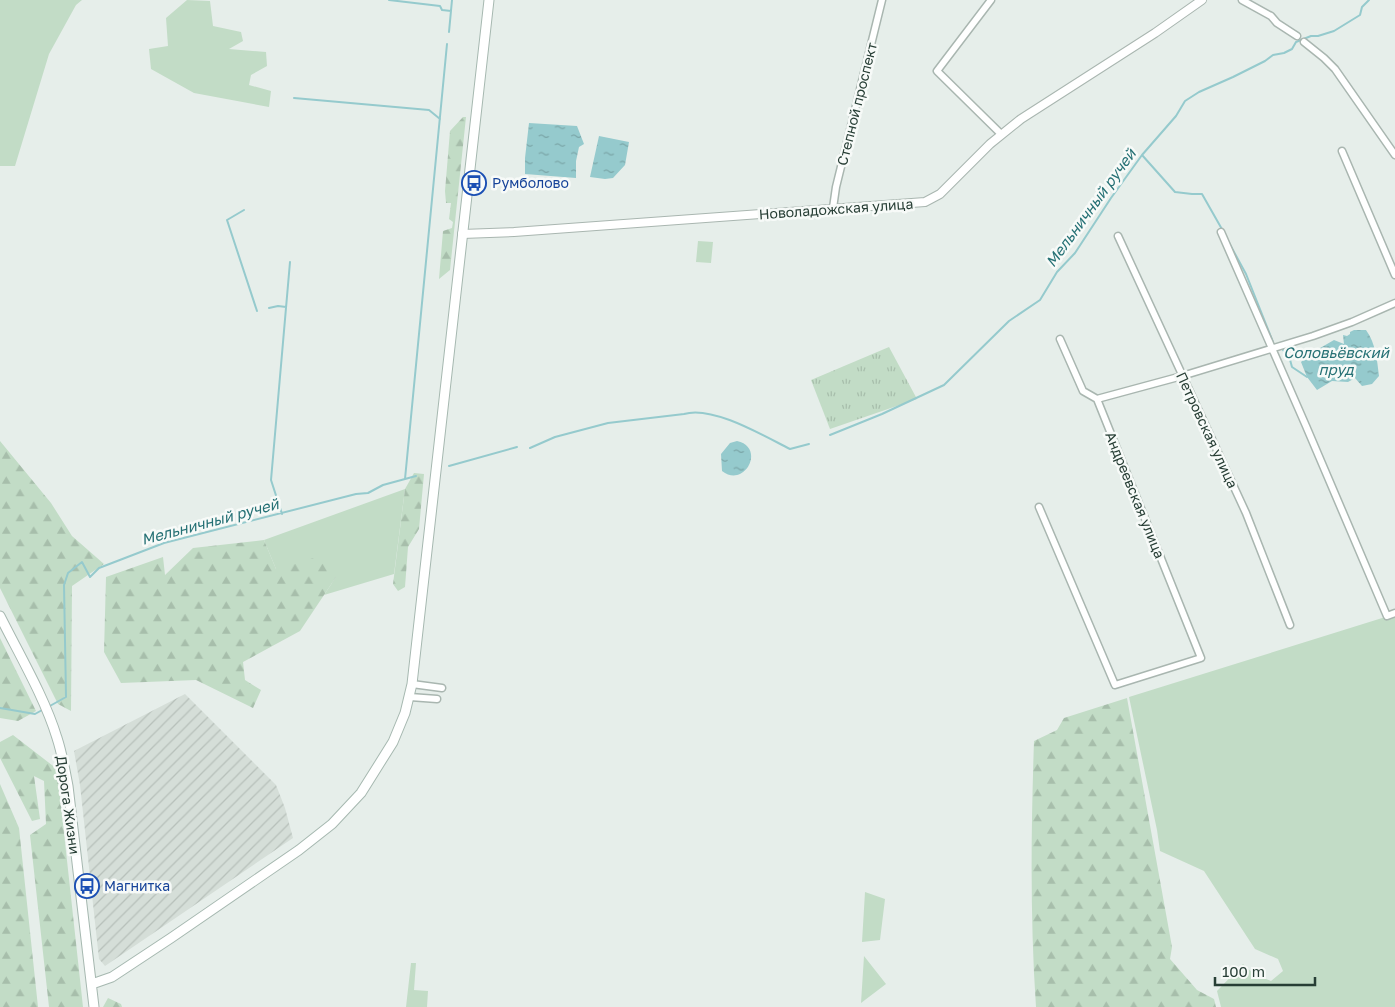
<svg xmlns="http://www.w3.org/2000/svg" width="1395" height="1007" font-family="'Golos Text',sans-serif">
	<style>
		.industrial { fill: url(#industrial-furrows) }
		.grass { fill: #c2dcc6 }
		.forest { fill: url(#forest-firs) }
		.park { fill: url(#park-tufts) }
		.water { fill: url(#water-ripples) }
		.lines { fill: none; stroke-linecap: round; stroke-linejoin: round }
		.stream { stroke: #95cacd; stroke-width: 2 }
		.minor-casing { stroke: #a9b6b0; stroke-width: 9 }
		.tertiary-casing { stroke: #a9b6b0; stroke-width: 10 }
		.secondary-casing { stroke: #a6b8b0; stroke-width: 11 }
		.minor { stroke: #fff; stroke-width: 6 }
		.tertiary { stroke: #fff; stroke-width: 8 }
		.secondary { stroke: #fff; stroke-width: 9 }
		.labels { text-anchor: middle; stroke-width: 5; stroke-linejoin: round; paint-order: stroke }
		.street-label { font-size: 14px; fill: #273e35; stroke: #f7faf8 }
		.transit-label { font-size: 14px; fill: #164399; stroke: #f7faf8; text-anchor: start }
		.water-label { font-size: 15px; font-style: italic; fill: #267175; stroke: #f7faf8 }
	</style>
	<defs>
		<pattern id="industrial-furrows" width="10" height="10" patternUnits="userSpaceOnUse" patternTransform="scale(1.25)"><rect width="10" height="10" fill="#d5ded8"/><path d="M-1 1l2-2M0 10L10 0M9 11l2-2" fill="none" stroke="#b7c0ba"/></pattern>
		<pattern id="forest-firs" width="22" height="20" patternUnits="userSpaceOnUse" patternTransform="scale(1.25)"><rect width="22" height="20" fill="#c2dcc6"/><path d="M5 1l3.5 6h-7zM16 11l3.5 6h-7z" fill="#a7beab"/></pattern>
		<pattern id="park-tufts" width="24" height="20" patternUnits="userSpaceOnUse" patternTransform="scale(1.25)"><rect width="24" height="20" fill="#c2dcc6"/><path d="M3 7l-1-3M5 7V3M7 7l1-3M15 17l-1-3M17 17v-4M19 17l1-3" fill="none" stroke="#a7beab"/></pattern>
		<pattern id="water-ripples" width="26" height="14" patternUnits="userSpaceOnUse" patternTransform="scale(1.25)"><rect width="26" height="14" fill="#95cacd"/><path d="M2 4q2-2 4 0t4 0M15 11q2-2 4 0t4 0" fill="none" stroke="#7aa5a7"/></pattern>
	</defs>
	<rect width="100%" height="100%" fill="#e6eeea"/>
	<!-- industrial -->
	<path class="industrial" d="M185 694 276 785 285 808 293 838 105 966 99 959 80 785 74 751Z"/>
	<!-- grass -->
	<path class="grass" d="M0 0H82L76 5 49 54 15 166H0Z
		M187 0 210 1 213 26 241 32 243 41 229 49 266 52 267 66 251 75 249 85 271 91 269 107 194 93 151 69 149 49 168 46 166 18Z
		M698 241 713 242 711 263 696 262Z
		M405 489 394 574 324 595 336 577 276 569 264 540Z
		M1395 614V1007H1221L1217 991 1243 964 1254 974 1271 981 1283 971 1278 959 1255 949 1204 871 1160 851 1157 830 1129 697Z
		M865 892 885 899 880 940 862 942Z
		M864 956 886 984 861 1003Z
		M411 963H416L414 990 428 991 427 1007H406Z"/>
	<!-- forest -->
	<path class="forest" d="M463 117H466L450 270 439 279 443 231 452 228 453 222 449 219 451 203H446L445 191 450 131Z
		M0 441 51 503 72 536 104 564 72 586 71 711 58 704 0 588Z
		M414 473 424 474 419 529 408 547 405 587 398 591 393 584 405 489Z
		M264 540 276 569 324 555 336 577 300 631 243 662 245 680 261 690 253 708 196 680 121 683 104 652 106 577 163 557 165 575 193 548Z
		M0 638 36 711 18 721 0 718Z
		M1127 698 1172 947 1170 959 1197 990 1214 999 1216 1007H1036C1030 919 1031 830 1034 741L1057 730 1064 718Z
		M13 735 57 769 83 1007H49L30 835 46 824 44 781 34 776 40 819 32 821 0 758V742Z
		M0 784 19 828 38 1007H0Z
		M108 998 121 1004 122 1007H103Z"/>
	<!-- park -->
	<path class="park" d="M889 347 917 399 830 429 811 380Z"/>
	<!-- water -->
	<path class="water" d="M529 123 577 126 584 144 579 147 576 161V178L525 174V158Z
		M599 136 629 142 625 165 613 178 605 179 590 177Z
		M1354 330H1366C1376 344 1377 360 1379 376L1372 384 1362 386 1355 378 1348 382 1332 381 1317 390 1307 377 1301 362 1308 355 1334 340 1344 344 1343 335 1347 336 1350 334V332Z
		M737 441C766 447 745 489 722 471L721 454 730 443Z"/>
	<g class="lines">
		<!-- stream -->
		<path class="stream" d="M389 0 440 6 442 10 451 11
			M449 32 452 0
			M294 98 429 110 440 119
			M1142 155 1175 192 1192 194H1202L1223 231
			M244 210 227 220 257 311
			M1228 241 1246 274 1273 342
			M269 308 278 306 286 307
			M1283 350 1289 356 1292 367 1307 377
			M830 435 882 414 944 385 1009 321 1040 300 1057 272 1075 253 1111 198 1142 155 1176 116 1185 101 1199 92 1233 77 1265 61 1273 55 1284 53 1292 49 1296 42 1311 36H1318L1334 31 1360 15 1362 7 1369 0
			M530 448 555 437 608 423 684 414C712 405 764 436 790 449L809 444
			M449 466 517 447
			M405 479 447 44
			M282 514 271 480 290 262
			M48 707 66 697 64 585 68 573 82 562 90 577 99 568 164 543 356 494 368 493 383 485 416 476
			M0 708 35 714 44 709"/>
		<defs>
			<path id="minor" d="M991 0 937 71 1001 134
				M1242 0 1271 16 1277 23 1297 36
				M1304 42 1324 58 1335 69 1395 155
				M1342 151 1395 275
				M833 208 836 187 882 0
				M1221 232 1306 426 1387 616 1395 613
				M1118 236 1246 513 1290 625
				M1097 399 1182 376 1313 336 1352 322 1395 303
				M1039 507 1115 685 1201 658 1097 399 1083 391 1060 339
				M412 684 442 688
				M410 697 437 699"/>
			<path id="tertiary" d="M462 234 514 232 925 202 940 194 990 144 1021 119 1155 33 1202 0"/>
			<path id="secondary" d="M0 616C19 654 45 698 57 738 62 753 65 770 68 786L94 1007
				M92 984 112 977 171 938 299 850 332 824 361 793 393 742 405 713 412 684 489 0"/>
		</defs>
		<!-- minor casing -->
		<use href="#minor" class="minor-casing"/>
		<!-- tertiary casing -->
		<use href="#tertiary" class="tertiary-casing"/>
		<!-- secondary casing -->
		<use href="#secondary" class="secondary-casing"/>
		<!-- minor -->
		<use href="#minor" class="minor"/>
		<!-- tertiary -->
		<use href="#tertiary" class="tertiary"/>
		<!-- secondary -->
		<use href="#secondary" class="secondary"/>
	</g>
	<!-- icons -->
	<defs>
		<symbol id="bus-ring" viewBox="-11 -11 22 22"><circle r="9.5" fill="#f7faf8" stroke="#1a4fb4" stroke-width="1.5"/><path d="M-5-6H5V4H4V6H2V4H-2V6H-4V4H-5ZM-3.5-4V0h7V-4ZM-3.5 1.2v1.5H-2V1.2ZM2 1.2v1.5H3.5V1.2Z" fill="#1a4fb4"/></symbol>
	</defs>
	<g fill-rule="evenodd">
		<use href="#bus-ring" x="460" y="169" width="28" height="28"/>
		<use href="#bus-ring" x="73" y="872" width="28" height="28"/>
	</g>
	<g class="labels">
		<!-- street labels -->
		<g class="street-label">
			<text transform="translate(857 104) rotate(-76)" y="5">Степной проспект</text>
			<text transform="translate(836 209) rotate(-4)" y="5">Новоладожская улица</text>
			<text transform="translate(1207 430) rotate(65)" y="5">Петровская улица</text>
			<text transform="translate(1135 495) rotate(68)" y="5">Андреевская улица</text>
			<text transform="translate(68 805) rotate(82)" y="5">Дорога Жизни</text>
		</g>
		<!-- transit labels -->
		<g class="transit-label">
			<text x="492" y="188">Румболово</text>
			<text x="104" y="891">Магнитка</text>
		</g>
		<!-- water labels -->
		<g class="water-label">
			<text transform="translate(1091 208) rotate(-54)" y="5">Мельничный ручей</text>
			<text x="1336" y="358">Соловьёвский<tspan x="1336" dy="17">пруд</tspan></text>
			<text transform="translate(210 522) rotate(-15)" y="5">Мельничный ручей</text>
		</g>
	</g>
	<!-- scale -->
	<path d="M1215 977v8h100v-8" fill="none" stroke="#273e35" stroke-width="2.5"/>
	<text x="1222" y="977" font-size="15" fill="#273e35" stroke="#f7faf8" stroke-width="4" paint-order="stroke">100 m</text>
</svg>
